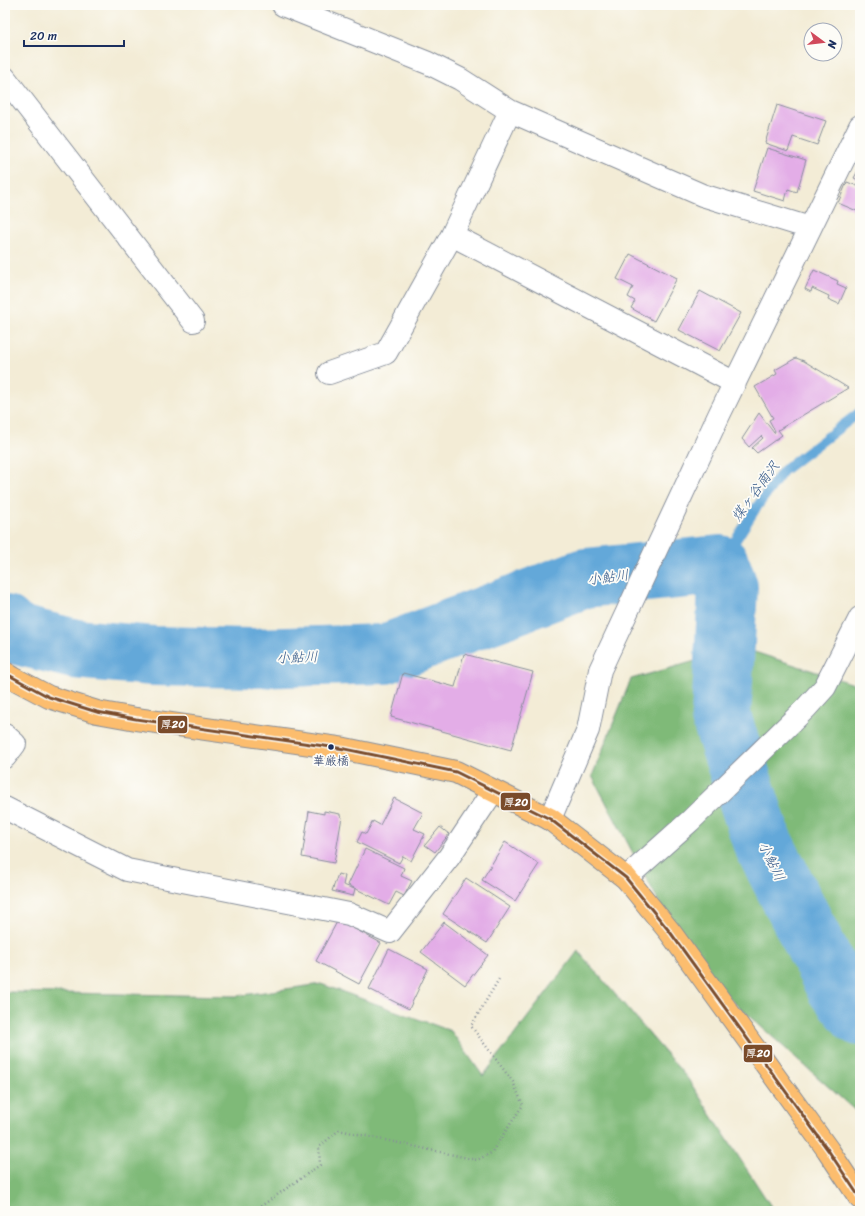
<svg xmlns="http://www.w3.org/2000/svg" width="865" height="1216" font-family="Sriracha,'Klee One',sans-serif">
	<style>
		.forest { fill: #7fba78; stroke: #4d746b }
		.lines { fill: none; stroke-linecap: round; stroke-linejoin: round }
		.stream { stroke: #63a8d9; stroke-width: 10 }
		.river { stroke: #63a8d9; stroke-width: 60 }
		.building { fill: #e3ade7 }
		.minor-casing { stroke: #878e9a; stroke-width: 24 }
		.major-casing { stroke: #878e9a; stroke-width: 24 }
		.path { stroke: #878e9a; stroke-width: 2.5; stroke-dasharray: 1 3; stroke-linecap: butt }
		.minor { stroke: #fff; stroke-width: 22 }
		.major { stroke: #fcbd6e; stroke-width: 22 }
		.bus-1-casing { stroke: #fdfcf7; stroke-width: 6 }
		.bus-1 { stroke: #7a4b2a; stroke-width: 3 }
		.bus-dot { fill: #1b2f5e; stroke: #fdfcf7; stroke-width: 1.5 }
		.labels { text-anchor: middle; stroke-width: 3.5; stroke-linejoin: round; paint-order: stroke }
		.bus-label { font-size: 12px; fill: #1b2f5e; stroke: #fdfcf7 }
		.water-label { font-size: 14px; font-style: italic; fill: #345989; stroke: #fdfcf7 }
		.line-badge { stroke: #fdfcf7; stroke-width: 1.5 }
		.badge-label { font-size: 11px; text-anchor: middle; font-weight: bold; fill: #fff }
	</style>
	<rect width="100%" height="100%" fill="#fdfcf7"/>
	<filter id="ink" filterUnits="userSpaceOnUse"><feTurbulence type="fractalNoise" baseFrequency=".025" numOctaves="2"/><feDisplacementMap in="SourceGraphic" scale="8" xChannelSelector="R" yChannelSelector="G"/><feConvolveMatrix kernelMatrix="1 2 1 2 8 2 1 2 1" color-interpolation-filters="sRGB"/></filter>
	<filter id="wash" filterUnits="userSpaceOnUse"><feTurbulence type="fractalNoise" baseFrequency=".012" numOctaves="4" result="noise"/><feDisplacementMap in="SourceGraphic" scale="16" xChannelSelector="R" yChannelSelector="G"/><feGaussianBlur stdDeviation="0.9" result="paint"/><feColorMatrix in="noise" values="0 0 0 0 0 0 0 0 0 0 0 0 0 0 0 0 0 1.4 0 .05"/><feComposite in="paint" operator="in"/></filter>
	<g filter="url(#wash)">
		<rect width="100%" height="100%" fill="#f3ecd6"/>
		<!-- forest -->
		<path class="forest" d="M742 648 860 686V1115L693 966 592 776 631 679Z
			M578 951 688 1079 774 1211H5V992L236 996 321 984 451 1031 483 1076Z"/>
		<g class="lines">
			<!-- stream -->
			<path class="stream" d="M720 565 756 508 783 471 860 412"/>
			<!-- river -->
			<path class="river" d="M5 625 14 634 75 649 153 656 253 658 385 654 585 578 720 565 728 587 721 717 762 841 836 987 860 1016"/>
		</g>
		<g id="blocks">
			<!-- building -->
			<path class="building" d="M777 105 826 121 817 145 793 137 788 151 765 143Z
				M767 148 806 160 797 192 788 189 785 201 753 191Z
				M860 167V181L854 178Z
				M847 182 860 187V204L857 211 838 203Z
				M630 254 677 278 654 321 631 308 635 301 628 297 633 287 617 279Z
				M814 270 838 281 837 284 846 288 839 304 828 299 829 296 812 288 811 292 805 289Z
				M700 291 741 313 720 351 679 330Z
				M796 358 804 361 848 388 778 430 782 435 757 453 752 448 763 438 761 436 749 447 742 439 759 413 774 433 775 431 769 420 773 418 755 387 777 374 775 370Z
				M464 654 533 672 511 750 391 717 403 673 455 687Z
				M394 798 423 813 414 829 425 834 411 861 403 856 399 863 357 842 362 832 366 834 373 821 380 825Z
				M309 811 324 814V811L340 814V816L342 817 334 863 302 857Z
				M440 827 449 834 435 852 425 845Z
				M505 842 539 864 515 901 482 880Z
				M365 849 404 868 401 876 412 881 404 896 396 892 389 905 348 885Z
				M338 874 345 876 343 885 355 889 353 896 332 891Z
				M466 878 510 907 487 943 443 914Z
				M338 920 381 943 359 984 316 961Z
				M444 922 488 955 465 985 421 952Z
				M389 949 428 969 409 1009 369 989Z"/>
		</g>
	</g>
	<g filter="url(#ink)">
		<use href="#blocks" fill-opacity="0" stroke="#878e9a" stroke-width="1"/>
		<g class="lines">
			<defs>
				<path id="minor" d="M283 5 428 63 460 79 510 111 702 195 810 228
					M5 78 193 321
					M452 235 735 383
					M329 373 386 353 452 235 510 111
					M5 735 15 744 5 757
					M5 808 127 870 349 914 390 932 449 857 493 791
					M550 819 588 730 600 670 719 415 860 126
					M626 878 690 821 806 708 825 687 860 618"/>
				<path id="major" d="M5 673 13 678 49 697 97 712 136 719 345 749 456 772 550 819 626 878 670 932 828 1150 860 1198"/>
			</defs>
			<!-- minor casing -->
			<use href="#minor" class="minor-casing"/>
			<!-- major casing -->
			<use href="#major" class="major-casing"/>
			<!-- path -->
			<path class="path" d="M254 1211 320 1165 319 1147 339 1130 477 1160 491 1153 523 1105 513 1082 471 1026 499 979"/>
			<!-- minor -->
			<use href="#minor" class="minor"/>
			<!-- major -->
			<use href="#major" class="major"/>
			<defs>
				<path id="bus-1" d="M5 673 49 697 97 712 136 719 345 749 456 772 550 819 626 878 670 932 828 1150 860 1198"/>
			</defs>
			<!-- bus-1 casing -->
			<use href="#bus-1" class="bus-1-casing"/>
			<!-- bus-1 -->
			<use href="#bus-1" class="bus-1"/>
		</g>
	</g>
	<!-- markers -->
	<circle class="bus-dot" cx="331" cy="747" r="3.5"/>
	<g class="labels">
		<!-- bus labels -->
		<g class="bus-label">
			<text x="331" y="765">華厳橋</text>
		</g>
		<!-- water labels -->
		<g class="water-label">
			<text transform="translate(755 491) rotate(-54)" y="5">煤ヶ谷南沢</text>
			<text transform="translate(608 577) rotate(-7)" y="5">小鮎川</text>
			<text transform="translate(297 657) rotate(-2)" y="5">小鮎川</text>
			<text transform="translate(772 861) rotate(64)" y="5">小鮎川</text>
		</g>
	</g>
	<g class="line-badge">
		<rect x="157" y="715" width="31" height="19" rx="4" fill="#7a4b2a"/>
		<rect x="500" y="792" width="31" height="19" rx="4" fill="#7a4b2a"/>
		<rect x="743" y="1044" width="30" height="19" rx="4" fill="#7a4b2a"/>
	</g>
	<g class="badge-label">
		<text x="173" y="728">厚20</text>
		<text x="516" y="806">厚20</text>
		<text x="758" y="1057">厚20</text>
	</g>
	<!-- margin -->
	<rect width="865" height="1216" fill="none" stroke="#fdfcf7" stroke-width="20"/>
	<!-- north arrow -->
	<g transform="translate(823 42) rotate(105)"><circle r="19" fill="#fdfcf7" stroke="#a3aaba"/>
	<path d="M0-3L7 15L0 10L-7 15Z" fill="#d1495b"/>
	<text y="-6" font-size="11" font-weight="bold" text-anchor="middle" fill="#1b2f5e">N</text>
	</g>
	<!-- scale -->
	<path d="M24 40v6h100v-6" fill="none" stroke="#1b2f5e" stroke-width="2"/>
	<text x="30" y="40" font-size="12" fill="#1b2f5e" stroke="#fdfcf7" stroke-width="3" paint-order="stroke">20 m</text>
</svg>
